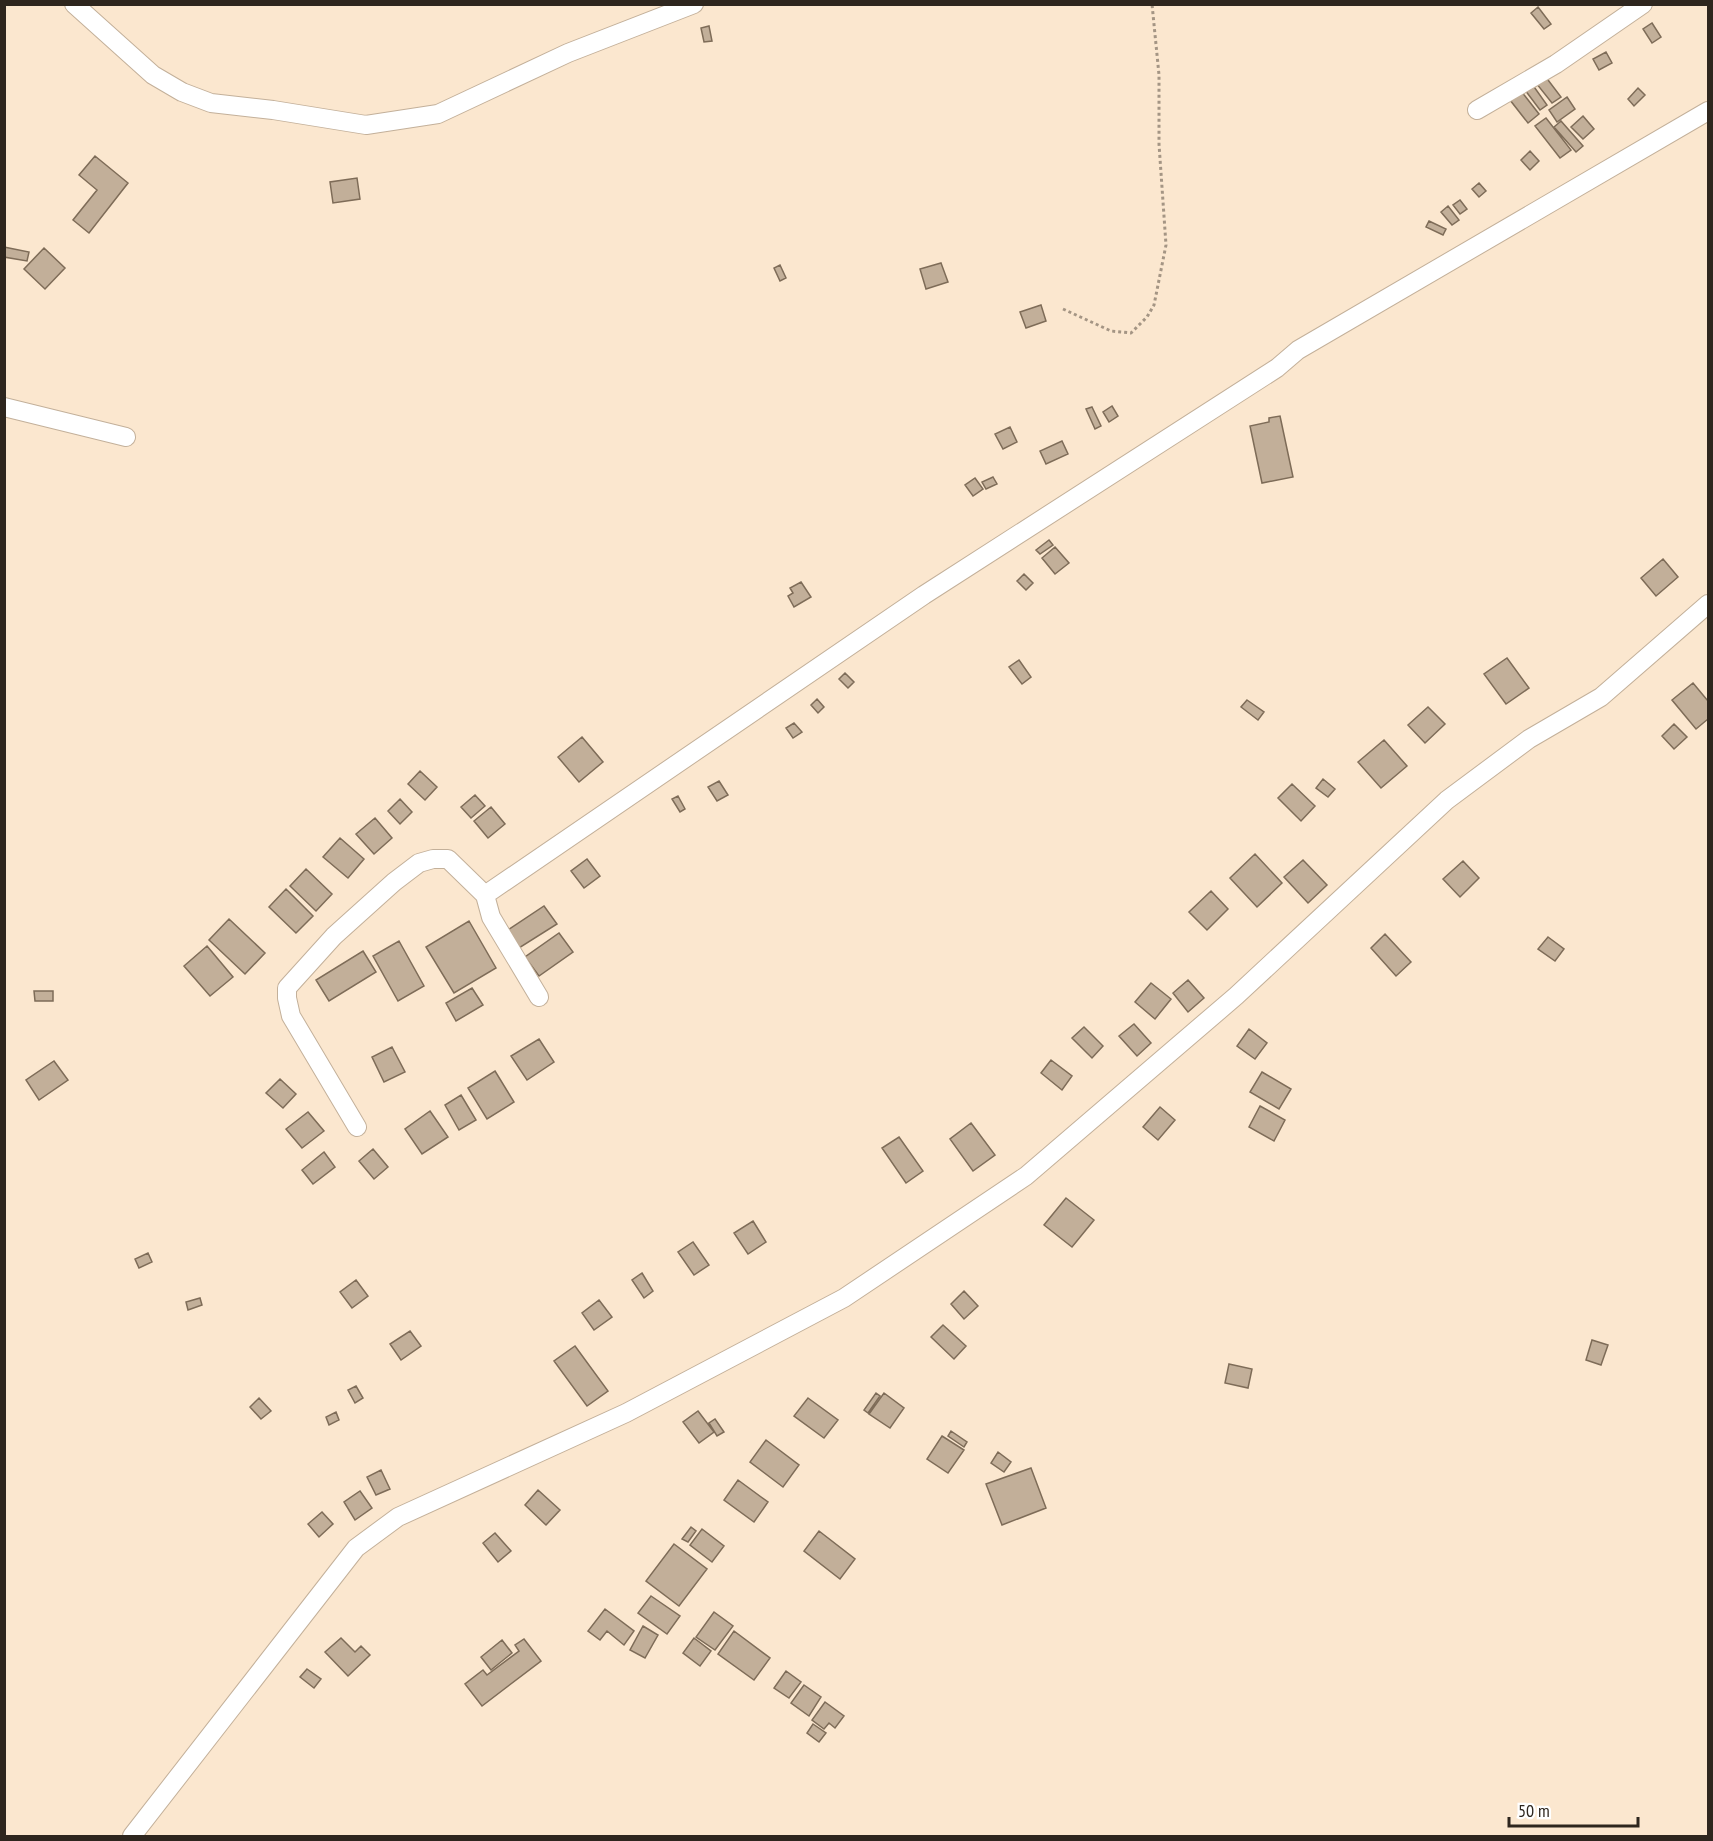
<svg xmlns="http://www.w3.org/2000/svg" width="1713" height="1841" font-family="'PT Sans Narrow',sans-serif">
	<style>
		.building { fill: #c2af99; stroke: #7e6c58; stroke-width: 1.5 }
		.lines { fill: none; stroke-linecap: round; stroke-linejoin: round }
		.minor-casing { stroke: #c3b09a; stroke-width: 20 }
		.path { stroke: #a49584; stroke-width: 3; stroke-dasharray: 3 3; stroke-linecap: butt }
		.minor { stroke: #fff; stroke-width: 18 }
	</style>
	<rect width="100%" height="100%" fill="#fbe7cf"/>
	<!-- building -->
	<path class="building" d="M1538 7 1551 24 1544 29 1531 13Z
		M1652 23 1661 37 1652 43 1643 29Z
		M709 26 712 41 704 42 701 28Z
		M1606 52 1612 63 1599 70 1593 59Z
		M1545 76 1561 97 1552 103 1536 83Z
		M1532 84 1547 105 1540 110 1525 90Z
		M1638 88 1645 95 1634 106 1628 99Z
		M1521 91 1539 114 1528 123 1510 100Z
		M1567 97 1575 109 1557 122 1549 110Z
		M1583 116 1594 129 1583 139 1571 127Z
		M1546 118 1571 150 1560 158 1535 126Z
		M1561 121 1583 146 1576 152 1554 127Z
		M1530 151 1539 161 1530 170 1521 160Z
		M95 156 128 183 89 233 73 220 97 190 79 175Z
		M357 178 360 199 333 203 330 182Z
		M1479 183 1486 191 1479 197 1472 189Z
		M1460 200 1467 209 1460 214 1453 205Z
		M1448 206 1459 220 1452 225 1441 212Z
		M1429 221 1446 229 1443 235 1426 227Z
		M4 247 29 252 27 261 4 257Z
		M44 248 65 268 45 289 24 269Z
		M941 263 948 282 926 289 920 269Z
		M780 265 786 278 780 281 774 268Z
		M1041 305 1046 321 1026 328 1020 312Z
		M1112 406 1118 416 1109 422 1103 412Z
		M1092 407 1101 426 1095 429 1086 409Z
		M1280 416 1293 477 1262 483 1250 426 1269 422V418Z
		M1010 427 1017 442 1003 449 995 434Z
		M1062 441 1068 454 1046 464 1040 451Z
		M993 477 997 484 986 489 982 482Z
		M975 478 983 489 973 496 965 485Z
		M1049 540 1053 545 1040 554 1036 550Z
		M1055 547 1069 563 1055 574 1042 558Z
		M1663 559 1678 577 1656 596 1641 578Z
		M1024 574 1033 583 1026 590 1017 581Z
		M801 582 811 597 794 607 788 596 793 593 790 588Z
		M1507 658 1529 688 1506 704 1484 674Z
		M1019 660 1031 677 1022 684 1009 667Z
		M845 673 854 682 848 688 839 679Z
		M1693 683 1708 701V719L1696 729 1672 700Z
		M817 699 824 707 818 713 811 705Z
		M1247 700 1264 712 1258 720 1241 707Z
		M1428 707 1445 724 1425 743 1408 725Z
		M794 723 802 732 793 738 786 728Z
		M1674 724 1687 737 1674 749 1662 736Z
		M582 737 603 762 579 782 558 757Z
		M1384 740 1407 766 1381 788 1358 762Z
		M420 771 437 787 425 800 408 784Z
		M1323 779 1335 789 1328 797 1316 788Z
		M719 781 728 795 717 801 708 787Z
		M1292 784 1315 806 1301 821 1278 798Z
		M475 795 485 806 471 818 461 807Z
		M678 796 685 809 680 812 672 799Z
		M400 799 412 812 400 824 388 811Z
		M491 807 505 824 488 838 474 821Z
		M375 818 392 838 374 854 356 834Z
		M340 838 364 859 348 878 323 857Z
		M1255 854 1282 883 1257 907 1230 878Z
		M587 859 600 876 584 888 571 871Z
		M1303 860 1327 885 1308 903 1284 877Z
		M1463 861 1479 878 1460 897 1443 879Z
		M306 869 332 894 316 911 290 886Z
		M286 889 313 916 296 933 269 907Z
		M1211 891 1228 909 1207 930 1189 912Z
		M544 906 557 924 519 948 508 930Z
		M229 919 265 953 245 974 209 940Z
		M469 921 496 968 454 993 426 947Z
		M559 933 573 952 539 976 525 957Z
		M1385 934 1411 962 1396 976 1371 948Z
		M1548 937 1564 949 1555 961 1538 949Z
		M399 941 424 986 398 1001 373 956Z
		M207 946 233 977 210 996 184 966Z
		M363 951 376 972 329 1001 316 980Z
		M1188 980 1204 998 1188 1012 1173 993Z
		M1151 983 1171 999 1155 1019 1135 1002Z
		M472 988 483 1005 456 1021 446 1003Z
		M34 991H53V1001H35Z
		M1134 1024 1151 1043 1137 1056 1119 1036Z
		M1084 1027 1103 1046 1092 1058 1072 1038Z
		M1249 1029 1267 1043 1255 1059 1237 1046Z
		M539 1039 554 1062 527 1080 511 1056Z
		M392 1047 405 1072 384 1082 372 1057Z
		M1051 1060 1072 1076 1062 1090 1041 1073Z
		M54 1061 68 1080 39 1100 26 1080Z
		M495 1071 514 1102 487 1119 468 1088Z
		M1262 1072 1291 1089 1279 1109 1250 1092Z
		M280 1079 296 1094 283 1108 266 1093Z
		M461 1095 476 1120 459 1130 445 1105Z
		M1260 1106 1285 1120 1274 1141 1249 1127Z
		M1160 1107 1175 1120 1158 1140 1143 1127Z
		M430 1111 448 1137 422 1154 405 1129Z
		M308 1112 324 1131 302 1148 286 1129Z
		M971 1123 995 1155 973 1171 950 1139Z
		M899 1137 923 1171 906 1183 882 1148Z
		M373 1149 388 1167 374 1179 359 1161Z
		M324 1152 335 1167 313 1184 302 1170Z
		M1066 1198 1094 1220 1072 1247 1044 1225Z
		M753 1221 766 1242 748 1254 734 1233Z
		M693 1242 709 1265 694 1275 678 1252Z
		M148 1253 152 1262 139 1268 135 1259Z
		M642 1273 653 1291 644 1298 632 1280Z
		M356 1280 368 1296 352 1308 340 1292Z
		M964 1291 978 1306 964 1319 951 1304Z
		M200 1298 202 1305 188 1310 186 1302Z
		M599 1300 612 1317 594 1330 582 1313Z
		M943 1325 966 1346 954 1359 931 1337Z
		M410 1331 421 1346 401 1360 390 1344Z
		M1592 1340 1608 1345 1601 1365 1586 1360Z
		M575 1346 608 1391 587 1406 554 1361Z
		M1229 1364 1252 1369 1248 1388 1225 1383Z
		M356 1386 363 1398 355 1403 348 1390Z
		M876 1393 880 1396 868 1413 864 1410Z
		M884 1393 904 1408 890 1428 869 1414Z
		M259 1398 271 1411 261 1419 250 1407Z
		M808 1398 838 1420 824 1438 794 1416Z
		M698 1411 714 1432 699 1443 683 1422Z
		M336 1412 339 1420 329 1425 326 1417Z
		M715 1419 724 1432 717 1436 709 1423Z
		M951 1431 967 1442 964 1447 948 1436Z
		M942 1436 964 1450 948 1473 927 1459Z
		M766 1440 799 1465 783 1487 750 1462Z
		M998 1452 1011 1462 1004 1472 991 1463Z
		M1031 1468 1046 1508 1002 1525 986 1484Z
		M381 1470 390 1489 376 1495 367 1477Z
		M738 1480 768 1502 754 1522 724 1500Z
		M538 1490 560 1510 546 1525 525 1505Z
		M360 1491 372 1508 355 1520 344 1502Z
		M322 1512 333 1524 319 1537 308 1524Z
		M691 1527 696 1531 688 1542 682 1539Z
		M702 1529 724 1546 712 1562 690 1545Z
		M819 1531 855 1559 840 1579 804 1551Z
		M495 1533 511 1551 498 1562 483 1543Z
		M674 1544 707 1569 679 1606 646 1581Z
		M651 1596 680 1616 667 1634 638 1613Z
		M605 1609 634 1631 624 1645 607 1631 600 1640 588 1631Z
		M714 1612 733 1626 715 1650 696 1637Z
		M643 1626 658 1635 645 1658 630 1650Z
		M734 1631 770 1658 754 1680 718 1654Z
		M341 1638 355 1652 361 1646 370 1655 348 1676 325 1652Z
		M694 1638 711 1651 700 1666 683 1653Z
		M524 1639 541 1661 482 1706 465 1684 483 1670 487 1675 519 1651 515 1645Z
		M502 1640 512 1653 491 1670 481 1657Z
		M307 1669 321 1679 314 1688 300 1677Z
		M786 1671 801 1682 789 1698 774 1688Z
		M804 1685 821 1697 809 1716 791 1703Z
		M825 1702 844 1716 835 1728 829 1723 824 1729 812 1720Z
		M813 1724 826 1733 819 1742 807 1733Z"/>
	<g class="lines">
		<defs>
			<path id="minor" d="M74 4 153 75 182 92 211 103 273 110 366 125 438 114 568 53 694 4
				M1477 110 1556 64 1643 4
				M4 407 126 437
				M485 895 924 595 1277 368 1298 350 1708 111
				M357 1127 291 1016 287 998V988L334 936 394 882 419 863 433 859H448L485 895 491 917 539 997
				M132 1836 356 1548 398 1517 626 1413 844 1298 1026 1176 1236 996 1447 800 1529 739 1601 697 1708 604"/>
		</defs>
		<!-- minor casing -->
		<use href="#minor" class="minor-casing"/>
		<!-- path -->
		<path class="path" d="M1063 309 1111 331 1131 333 1147 317 1154 305 1166 245 1159 144V75L1152 4"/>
		<!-- minor -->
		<use href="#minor" class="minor"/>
	</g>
	<!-- border -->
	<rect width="1713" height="1841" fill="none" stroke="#2e261e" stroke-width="12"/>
	<!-- scale -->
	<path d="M1509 1817v9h129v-9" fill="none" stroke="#2e261e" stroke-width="3"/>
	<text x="1518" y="1817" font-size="18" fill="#2e261e" stroke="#ffffff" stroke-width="4.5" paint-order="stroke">50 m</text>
</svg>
